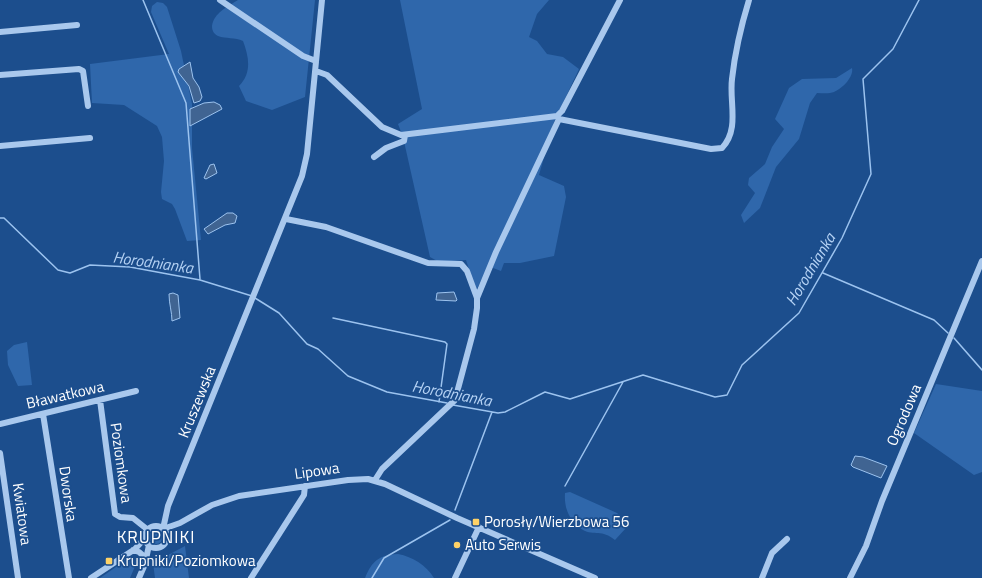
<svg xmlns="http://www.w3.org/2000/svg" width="982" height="578" font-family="'Titillium Web',sans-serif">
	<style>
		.green { fill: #2f67ab }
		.water { fill: #406492; stroke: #9cc3ef }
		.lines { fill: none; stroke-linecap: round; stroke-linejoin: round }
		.stream { stroke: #9cc3ef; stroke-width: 1.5 }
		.minor { stroke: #a9c8ed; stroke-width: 6 }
		.poi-dot { fill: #fed267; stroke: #1c4e8d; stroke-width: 1.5 }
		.labels { text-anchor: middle; stroke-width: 3.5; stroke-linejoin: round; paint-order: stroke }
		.street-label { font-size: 15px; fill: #fff; stroke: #1c4e8d }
		.poi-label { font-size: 15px; fill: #fff; stroke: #1c4e8d; text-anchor: start }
		.water-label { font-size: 16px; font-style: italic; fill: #b5d2f4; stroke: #1c4e8d }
		.quarter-label { font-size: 17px; letter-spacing: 1px; fill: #fff; stroke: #1c4e8d }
	</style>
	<rect width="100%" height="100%" fill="#1c4e8d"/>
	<!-- green -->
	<path class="green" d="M238 0H315L305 97 272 110 246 101 239 86C252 73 249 57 243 41 235 37 226 39 218 36 214 34 212 31 212 26 214 13 227 7 238 0Z
		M400 0H549L537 14 529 37 537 41 547 54 563 57 579 69 554 122 539 175 564 186 566 197 554 256 520 263H504L501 271 488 266 476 291 466 260 439 262 430 257 403 137 398 124 422 109Z
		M157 2 163 3 167 7 181 51 192 104V148L201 240 187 241 175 209 172 204 162 199 161 192 164 161 162 137 157 126 124 105 92 103 90 64 169 54 151 12 152 6Z
		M852 68C854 77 842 89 834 92 829 94 822 93 817 93L810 103 799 139 776 167 760 208 744 223 741 215 755 193 748 185 749 178 765 164 772 147 784 129 775 119 789 88 802 79 836 78Z
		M27 342 32 385 18 386 8 365 7 351 14 345Z
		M936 384 982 391V472L974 475 914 433Z
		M570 492 617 513 628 523 626 528 615 540C602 529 594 536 583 530 569 521 564 508 565 493Z
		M149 537a7 7 0 1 1 14 0a7 7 0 1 1-14 0Z
		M185 546 189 578H155L153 563Z
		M398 554C413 557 426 565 434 578H365C372 561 379 555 398 554Z
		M129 558 136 564 130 578H100Z"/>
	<!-- water -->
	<path class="water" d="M190 62 193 78 199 87 202 97 200 101 194 103 189 86 178 72 179 69Z
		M214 102 220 105 222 109 190 126V109L204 103Z
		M214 164 217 173 206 179 204 178 210 165Z
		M227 213H233L237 216 235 223 225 225 208 234 204 229Z
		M454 292 457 300 456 301 436 300 437 293Z
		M173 293 178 295 180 318 172 321C172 312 169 304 169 294Z
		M855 456 863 457 887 466 881 478 853 467 851 465Z"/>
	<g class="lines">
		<!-- stream -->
		<path class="stream" d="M143 0 186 103 200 279
			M0 218H4L58 270 70 273 90 265 130 267 200 280 252 296
			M823 273 934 320 948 333
			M255 298 279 313 307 344 318 349 348 376 387 392 447 403
			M333 318 445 342 447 344 439 402
			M954 338 982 370
			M453 405 498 413 505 412 545 392 570 399 643 375 715 397 727 395 742 365 799 313 842 238 871 174 863 79 893 49 919 0
			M565 486 623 382
			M455 510 492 412
			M372 578 384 558 450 520"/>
		<!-- minor -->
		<path class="minor" d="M220 0 303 56 316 61
			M0 32 77 25
			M316 71 327 75 382 127 401 135 557 116 562 111 620 0
			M0 75 79 69 83 71 88 106
			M557 116 559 119 711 149 722 148C740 129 729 102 732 79 735 52 741 26 749 0
			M0 146 90 138
			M374 157 386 148 404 141 405 135
			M286 219 326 227 428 263 461 264 467 271 477 298V308L474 329 455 400 382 469 375 480
			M477 298 496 252 559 119
			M100 400 115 514 120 517 133 518 148 530
			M43 414 69 578
			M0 424 136 391
			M0 453 18 578
			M145 537a11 11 0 1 1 22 0a11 11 0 1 1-22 0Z
			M163 529 168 506 302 176 307 154 322 0
			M163 529 180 523 212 505 239 496 348 480 368 479 385 484 457 518 595 578
			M133 550 139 552 146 558
			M91 578 135 549 145 538
			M139 578 145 564 149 545
			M251 578 304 495 305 486
			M455 578 479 527
			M762 578 772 553 787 539
			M850 578 866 546 882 501 982 261"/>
	</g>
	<!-- markers -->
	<g class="poi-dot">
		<rect x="472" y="518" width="8" height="8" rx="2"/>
		<circle cx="457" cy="545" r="4"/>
		<rect x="105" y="557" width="8" height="8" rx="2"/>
	</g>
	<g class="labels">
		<!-- street labels -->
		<g class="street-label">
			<text transform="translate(65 395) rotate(-13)" y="5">Bławatkowa</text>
			<text transform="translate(197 402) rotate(-68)" y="5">Kruszewska</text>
			<text transform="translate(904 415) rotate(-67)" y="5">Ogrodowa</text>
			<text transform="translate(121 463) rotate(82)" y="5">Poziomkowa</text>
			<text transform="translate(317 471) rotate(-8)" y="5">Lipowa</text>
			<text transform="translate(68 494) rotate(82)" y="5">Dworska</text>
			<text transform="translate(22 514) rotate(82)" y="5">Kwiatowa</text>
		</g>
		<!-- poi labels -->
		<g class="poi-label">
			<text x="484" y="527">Porosły/Wierzbowa 56</text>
			<text x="465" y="550">Auto Serwis</text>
			<text x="117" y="566">Krupniki/Poziomkowa</text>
		</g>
		<!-- water labels -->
		<g class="water-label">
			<text transform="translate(153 262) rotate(8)" y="6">Horodnianka</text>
			<text transform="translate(810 269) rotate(-59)" y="6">Horodnianka</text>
			<text transform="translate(452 393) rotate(11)" y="6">Horodnianka</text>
		</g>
		<!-- quarter labels -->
		<g class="quarter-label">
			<text x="156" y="543">KRUPNIKI</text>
		</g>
	</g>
</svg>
